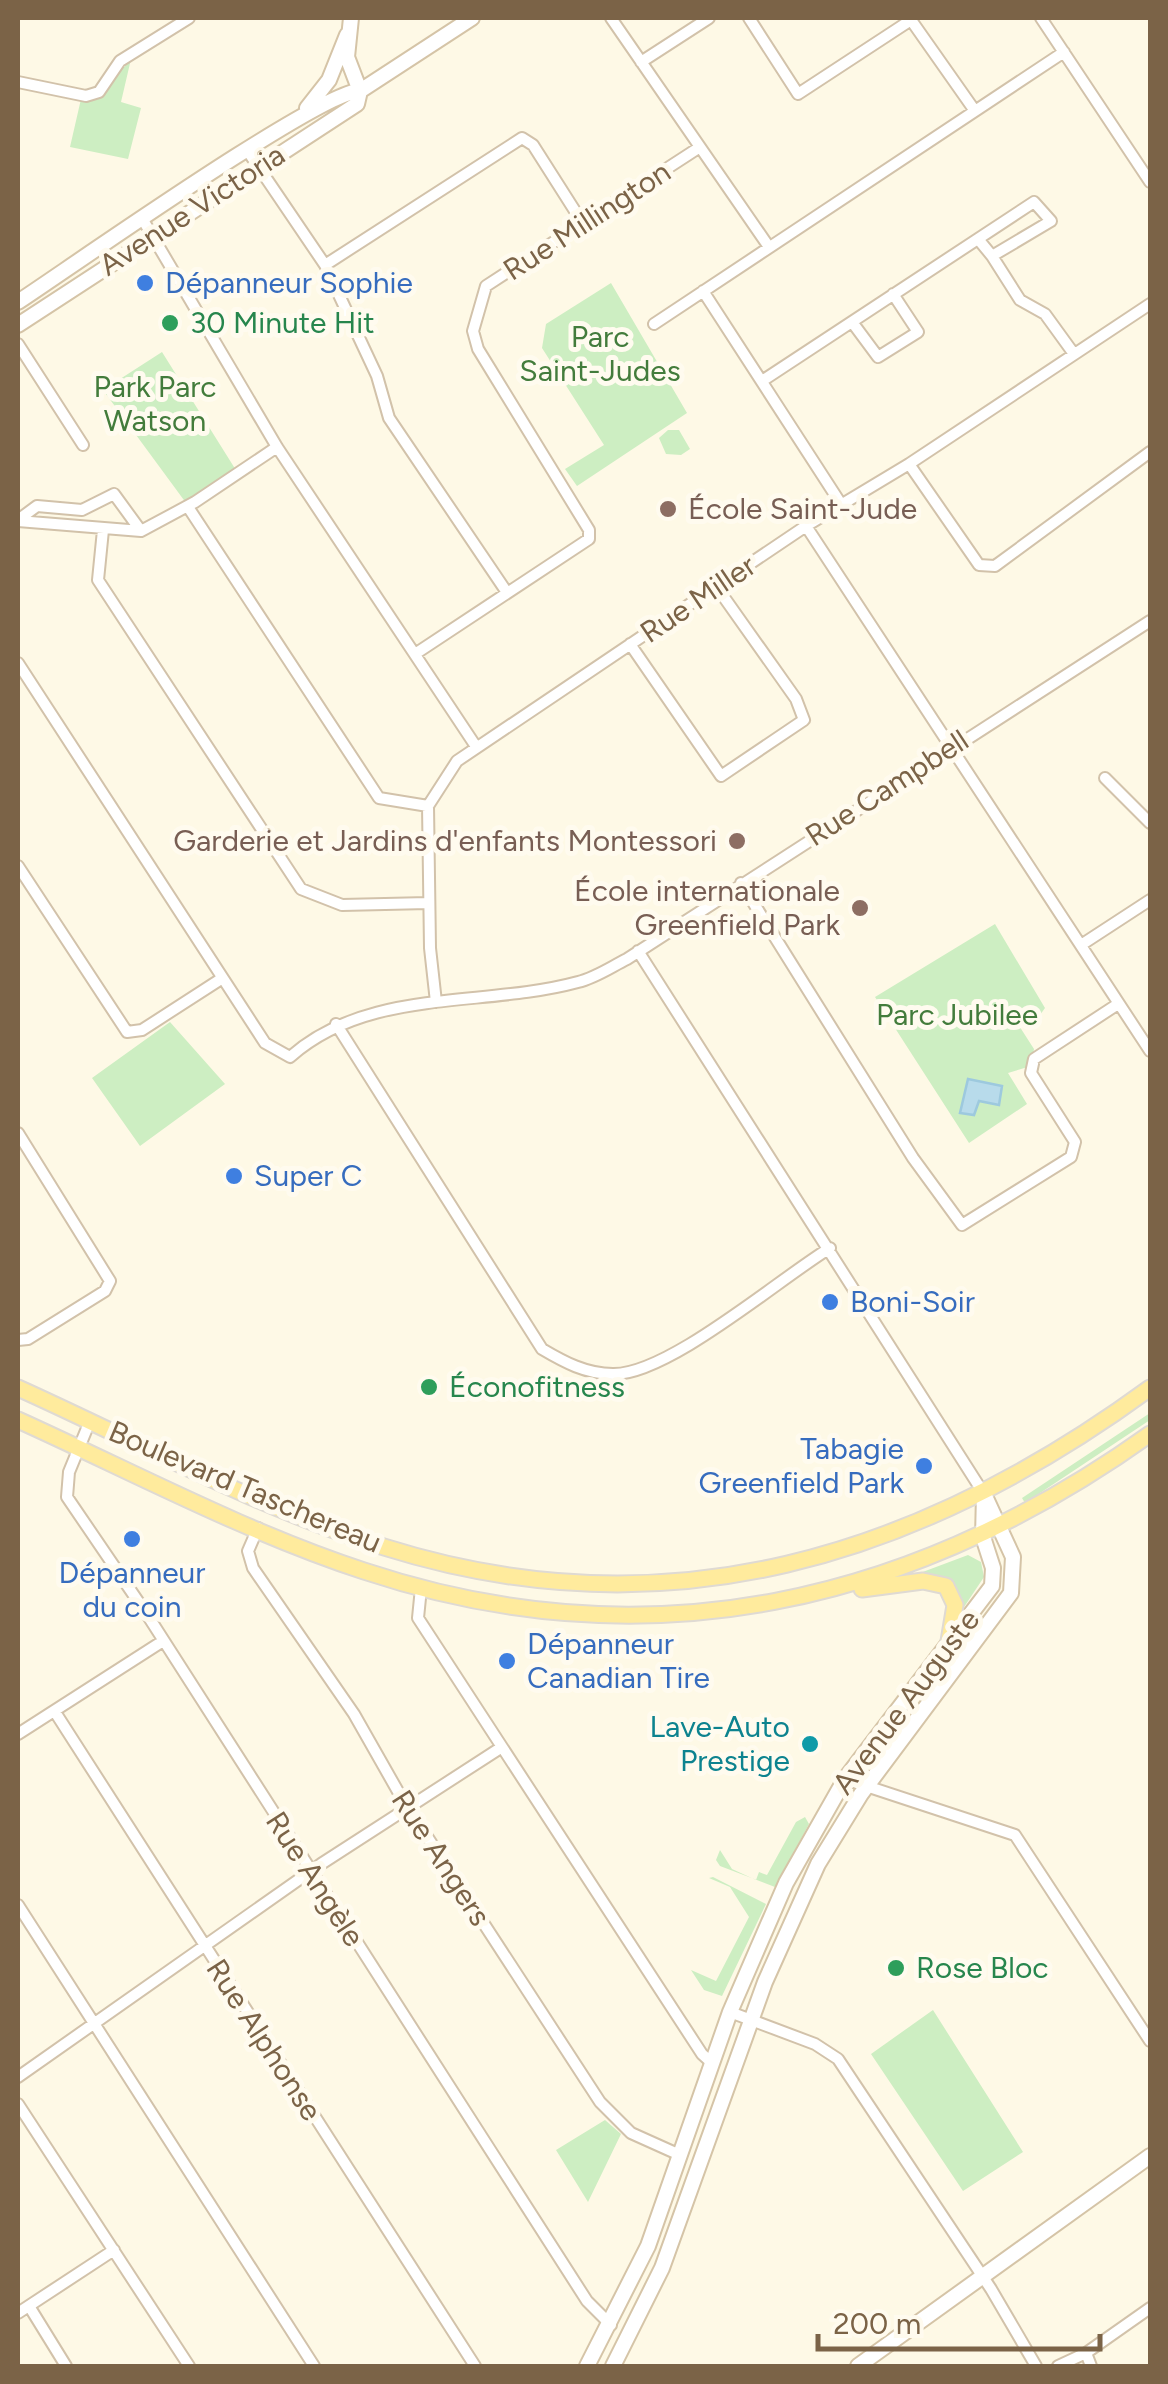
<svg xmlns="http://www.w3.org/2000/svg" width="1168" height="2384" font-family="Figtree,sans-serif">
	<style>
		.green { fill: #cdeec2 }
		.water { fill: #b8dbeb; stroke: #9dc9de; stroke-width: 2.5 }
		.lines { fill: none; stroke-linecap: round; stroke-linejoin: round }
		.street-casing { stroke: #d2c2aa; stroke-width: 14 }
		.secondary-casing { stroke: #d5c4a7; stroke-width: 18 }
		.primary-casing { stroke: #dfdad3; stroke-width: 19 }
		.street { stroke: #fff; stroke-width: 10 }
		.secondary { stroke: #fff; stroke-width: 14 }
		.primary { stroke: #ffeb9d; stroke-width: 15 }
		.shop-dot { fill: #3f7fe0; stroke: #fffbef; stroke-width: 4 }
		.leisure-dot { fill: #2e9e5b; stroke: #fffbef; stroke-width: 4 }
		.education-dot { fill: #8d6e63; stroke: #fffbef; stroke-width: 4 }
		.culture-dot { fill: #0f9aa8; stroke: #fffbef; stroke-width: 4 }
		.labels { text-anchor: middle; stroke-width: 10; stroke-linejoin: round; paint-order: stroke }
		.street-label { font-size: 30px; fill: #7b6347; stroke: #fffbef }
		.shop-label { font-size: 30px; fill: #366cbe; stroke: #fffbef; text-anchor: start }
		.leisure-label { font-size: 30px; fill: #27864d; stroke: #fffbef; text-anchor: start }
		.park-label { font-size: 30px; fill: #437c3c; stroke: #fffbef }
		.education-label { font-size: 30px; fill: #785e54; stroke: #fffbef; text-anchor: end }
		.culture-label { font-size: 30px; fill: #0d838f; stroke: #fffbef; text-anchor: end }
	</style>
	<rect width="100%" height="100%" fill="#fef9e6"/>
	<!-- green -->
	<path class="green" d="M131 59 121 102 141 108 128 159 70 147 81 99 102 93Z
		M611 283 687 413 577 486 565 469 604 445 542 348 546 324Z
		M162 352 239 475 189 507 103 390Z
		M668 430H679L690 449 681 455 666 454 659 438Z
		M995 924 1045 1008 1040 1015 1026 1014 1016 1021 1034 1049 1031 1066 1008 1073 1027 1104 969 1143 875 997Z
		M170 1022 225 1084 140 1146 92 1078Z
		M1150 1413V1420L1025 1503 1022 1498Z
		M968 1555 981 1562 984 1577 964 1607 951 1582 920 1573Z
		M805 1817 809 1824 775 1887 720 1866 716 1860 720 1850 732 1869 756 1880 759 1872 767 1875 796 1822Z
		M713 1877 766 1904 722 1996 704 1990 691 1970 716 1981 749 1917 730 1887 709 1878Z
		M933 2010 1023 2152 963 2191 871 2054Z
		M605 2120 621 2134 588 2202 556 2150Z"/>
	<!-- water -->
	<path class="water" d="M968 1079 1002 1086 999 1105 979 1101 974 1115 960 1113Z"/>
	<g class="lines">
		<defs>
			<path id="street" d="M611 18 769 247
				M749 18 798 94 911 20 975 111
				M1041 18 1150 182
				M641 62 709 18
				M18 82 86 96 99 92 120 61 189 18
				M247 150 325 265 377 376 389 418 506 591
				M143 220 277 447 475 745
				M992 256 1020 300 1045 314 1074 354
				M325 265 522 138 533 145 582 222
				M703 291 841 504
				M852 322 878 357 918 332 893 294
				M654 324 1064 52
				M18 344 83 445
				M762 381 1034 202 1051 221 992 256 978 239
				M909 464 979 565 995 566 1150 452
				M188 507 379 798 428 806
				M18 520 37 506 82 510 114 494 141 531
				M18 521 141 531 195 502 277 447
				M806 526 1150 1051
				M103 530 98 580 301 889 342 905 428 903
				M630 644 721 776 804 720 796 699 716 586
				M415 654 589 539V530L478 349 473 331 486 286 700 147
				M18 663 265 1043 290 1057C369 987 482 1008 578 982 595 978 611 967 627 959L1150 621
				M1105 778 1150 823
				M18 866 127 1032 142 1030 221 979
				M741 883 913 1158 962 1225 1071 1157 1075 1142 1031 1073 1034 1059 1118 1004
				M1081 945 1150 900
				M638 951 984 1494
				M436 1002 430 948 428 806 457 761 806 526 909 464 1150 304
				M336 1024 542 1349C564 1362 586 1374 613 1374 668 1375 779 1279 830 1248
				M18 1133 110 1281 105 1291 28 1339 18 1340
				M90 1421 69 1472 67 1497 148 1616 587 2301 611 2325
				M258 1528 248 1551 253 1568 354 1714 400 1795 600 2102 631 2133 680 2155
				M421 1588 418 1618 702 2054 712 2063
				M55 1712 475 2366
				M18 1734 163 1641
				M845 1779 1015 1835 1150 2041
				M18 1905 314 2366
				M730 2012 815 2044 838 2059 991 2289 1036 2366
				M18 2077 321 1864 502 1747
				M18 2104 189 2366
				M29 2306 66 2366
				M18 2313 114 2250
				M1058 2366 1086 2353
				M1091 2366 1086 2353 1150 2308"/>
			<path id="secondary" d="M351 18 347 57 360 91
				M307 108 329 80 347 35
				M18 302C67 270 323 89 360 91L472 18
				M18 325 357 104 360 91
				M587 2366 648 2246 730 2012 786 1883 845 1779 992 1586 993 1568 983 1537 984 1494
				M613 2366 662 2268 765 1982 818 1864 861 1794 1011 1593 1013 1557 984 1494
				M858 2366 1150 2156"/>
			<path id="primary" d="M18 1388C138 1442 258 1508 384 1547 667 1636 919 1557 1150 1388
				M18 1420C131 1471 245 1532 364 1571 648 1665 912 1604 1150 1434
				M862 1589 923 1581 946 1586 955 1605 949 1641"/>
		</defs>
		<!-- street casing -->
		<use href="#street" class="street-casing"/>
		<!-- secondary casing -->
		<use href="#secondary" class="secondary-casing"/>
		<!-- primary casing -->
		<use href="#primary" class="primary-casing"/>
		<!-- street -->
		<use href="#street" class="street"/>
		<!-- secondary -->
		<use href="#secondary" class="secondary"/>
		<!-- primary -->
		<use href="#primary" class="primary"/>
	</g>
	<!-- markers -->
	<g class="shop-dot">
		<circle cx="145" cy="283" r="10"/>
		<circle cx="234" cy="1176" r="10"/>
		<circle cx="830" cy="1302" r="10"/>
		<circle cx="924" cy="1466" r="10"/>
		<circle cx="132" cy="1539" r="10"/>
		<circle cx="507" cy="1661" r="10"/>
	</g>
	<g class="leisure-dot">
		<circle cx="170" cy="323" r="10"/>
		<circle cx="429" cy="1387" r="10"/>
		<circle cx="896" cy="1968" r="10"/>
	</g>
	<g class="education-dot">
		<circle cx="668" cy="509" r="10"/>
		<circle cx="737" cy="841" r="10"/>
		<circle cx="860" cy="908" r="10"/>
	</g>
	<circle class="culture-dot" cx="810" cy="1744" r="10"/>
	<g class="labels">
		<!-- street labels -->
		<g class="street-label">
			<text transform="translate(192 210) rotate(-33)" y="10">Avenue Victoria</text>
			<text transform="translate(587 221) rotate(-33)" y="10">Rue Millington</text>
			<text transform="translate(698 599) rotate(-34)" y="10">Rue Miller</text>
			<text transform="translate(887 788) rotate(-33)" y="10">Rue Campbell</text>
			<text transform="translate(245 1487) rotate(23)" y="10">Boulevard Taschereau</text>
			<text transform="translate(906 1702) rotate(-53)" y="10">Avenue Auguste</text>
			<text transform="translate(441 1858) rotate(57)" y="10">Rue Angers</text>
			<text transform="translate(315 1879) rotate(57)" y="10">Rue Angèle</text>
			<text transform="translate(264 2040) rotate(57)" y="10">Rue Alphonse</text>
		</g>
		<!-- shop labels -->
		<g class="shop-label">
			<text x="165" y="293">Dépanneur Sophie</text>
			<text x="254" y="1186">Super C</text>
			<text x="850" y="1312">Boni-Soir</text>
			<text x="904" y="1459" text-anchor="end">Tabagie<tspan x="904" dy="34">Greenfield Park</tspan></text>
			<text x="132" y="1583" text-anchor="middle">Dépanneur<tspan x="132" dy="34">du coin</tspan></text>
			<text x="527" y="1654">Dépanneur<tspan x="527" dy="34">Canadian Tire</tspan></text>
		</g>
		<!-- leisure labels -->
		<g class="leisure-label">
			<text x="190" y="333">30 Minute Hit</text>
			<text x="449" y="1397">Éconofitness</text>
			<text x="916" y="1978">Rose Bloc</text>
		</g>
		<!-- park labels -->
		<g class="park-label">
			<text x="600" y="347">Parc<tspan x="600" dy="34">Saint-Judes</tspan></text>
			<text x="155" y="397">Park Parc<tspan x="155" dy="34">Watson</tspan></text>
			<text x="957" y="1025">Parc Jubilee</text>
		</g>
		<!-- education labels -->
		<g class="education-label">
			<text x="688" y="519" text-anchor="start">École Saint-Jude</text>
			<text x="717" y="851">Garderie et Jardins d'enfants Montessori</text>
			<text x="840" y="901">École internationale<tspan x="840" dy="34">Greenfield Park</tspan></text>
		</g>
		<!-- culture labels -->
		<g class="culture-label">
			<text x="790" y="1737">Lave-Auto<tspan x="790" dy="34">Prestige</tspan></text>
		</g>
	</g>
	<!-- border -->
	<rect width="1168" height="2384" fill="none" stroke="#7b6347" stroke-width="40"/>
	<!-- scale -->
	<path d="M818 2334v15h282v-15" fill="none" stroke="#7b6347" stroke-width="5"/>
	<text x="833" y="2334" font-size="30" fill="#7b6347" stroke="#fffbef" stroke-width="8" paint-order="stroke">200 m</text>
</svg>
